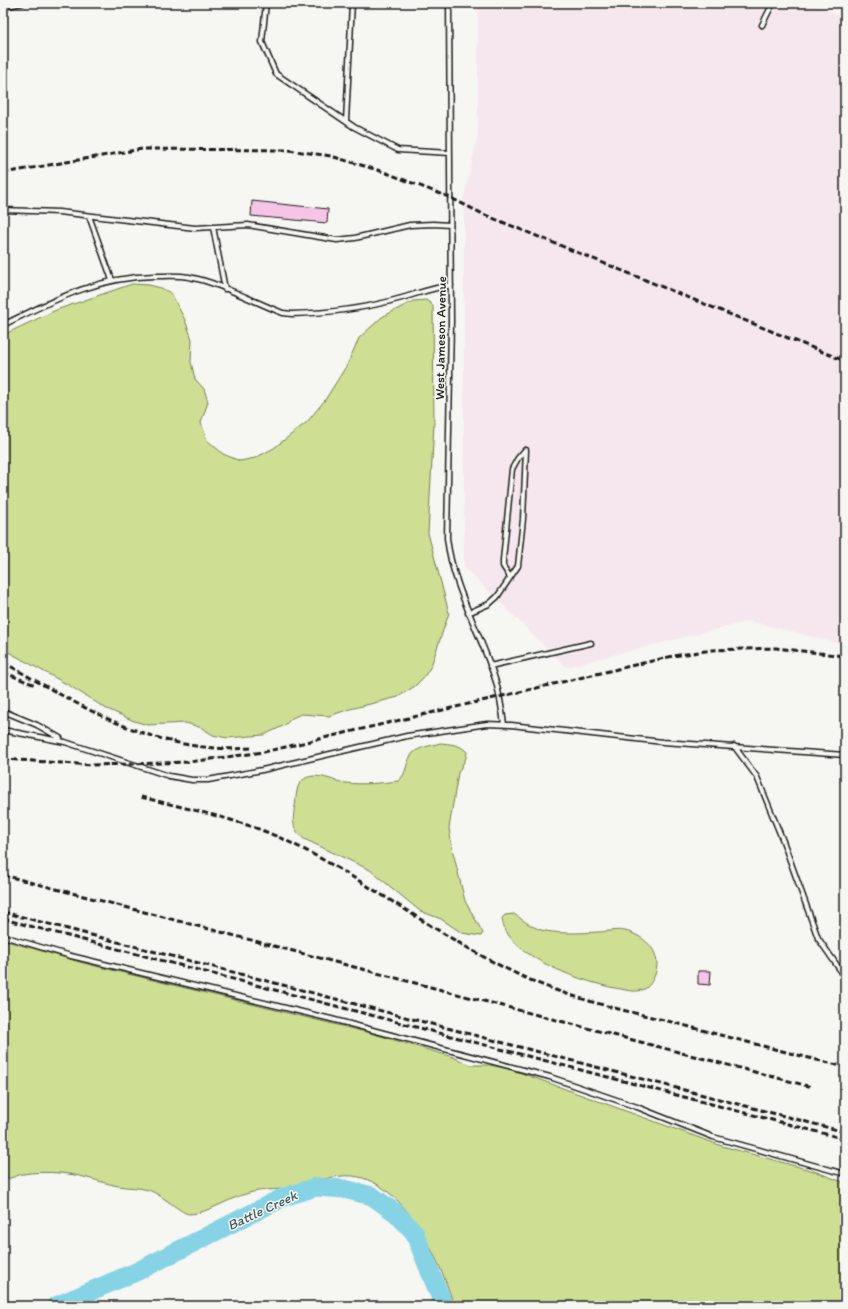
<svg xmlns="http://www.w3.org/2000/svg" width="848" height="1309" font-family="Itim,sans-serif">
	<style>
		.built { fill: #f6e7ee }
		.green { fill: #cede92; stroke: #757d57 }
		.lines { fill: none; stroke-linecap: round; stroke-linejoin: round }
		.river { stroke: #86d3e6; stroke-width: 19 }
		.building { fill: #f5c4e6; stroke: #1c1c1c }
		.lane-casing { stroke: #1c1c1c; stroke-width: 7 }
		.lane { stroke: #f6f6f2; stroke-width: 4 }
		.rail { stroke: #1c1c1c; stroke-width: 3; stroke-dasharray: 6 3; stroke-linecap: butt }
		.labels { text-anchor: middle; stroke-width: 3; stroke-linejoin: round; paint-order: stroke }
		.street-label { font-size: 13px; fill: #1c1c1c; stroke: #f6f6f2 }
		.water-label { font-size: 14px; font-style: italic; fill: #415c63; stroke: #f6f6f2 }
	</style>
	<rect width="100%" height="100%" fill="#f6f6f2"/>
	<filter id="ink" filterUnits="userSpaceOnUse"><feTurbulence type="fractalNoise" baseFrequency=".025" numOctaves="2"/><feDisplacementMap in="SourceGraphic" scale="8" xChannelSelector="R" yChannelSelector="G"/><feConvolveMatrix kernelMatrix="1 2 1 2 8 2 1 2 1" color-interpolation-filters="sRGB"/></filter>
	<g filter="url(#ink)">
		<!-- built -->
		<path class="built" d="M478 3H808L845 18V645L749 621 566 667 464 567V198L478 134Z"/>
		<!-- green -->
		<path class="green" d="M132 284 149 285 161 288 171 293 185 320 192 339 191 362 195 379 204 389 208 402 201 423 207 440 223 454 240 461 255 458 274 448 307 422 325 400 347 365 359 338 382 317 413 301 426 300 433 305 434 424 428 533 449 613 431 666 424 677 415 686 398 697 350 709 329 716 301 714 292 718 285 725 264 735 227 738 213 735 202 728 186 723 148 725 134 721 105 708 70 686 3 649V335L56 310Z
			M440 743C450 744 460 744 467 752L466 758 458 773 449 828 452 848 465 901 483 933 481 936 462 933 441 919 420 911 370 870 304 839C292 829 292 821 295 806 296 800 296 788 300 783 311 768 334 782 346 783 363 785 382 783 398 781 408 774 405 761 413 753 419 747 431 746 440 743Z
			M514 914C524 921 534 929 546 931 562 934 582 933 598 932 606 932 617 929 625 931 647 936 664 955 654 977 651 983 648 988 642 990 634 993 623 989 615 988 583 982 505 956 502 918L505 915Z
			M3 940 87 964 370 1033 453 1057 471 1065H490L513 1070 722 1146 814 1171 845 1183V1306H454C441 1262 405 1182 353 1176 332 1174 311 1184 291 1188 277 1190 263 1189 249 1193 231 1197 207 1214 189 1214 182 1214 160 1193 148 1190 139 1187 128 1188 118 1186 99 1182 79 1174 59 1173 48 1172 34 1172 23 1174 16 1175 11 1180 3 1178Z"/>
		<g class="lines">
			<!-- river -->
			<path class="river" d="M56 1306 138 1271 284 1197 316 1187 344 1189 372 1196 396 1213 414 1232 444 1306"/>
		</g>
		<!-- building -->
		<path class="building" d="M252 201 328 209 327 223 251 216Z
			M698 971H711L710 985 698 984Z"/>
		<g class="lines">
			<defs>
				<path id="lane" d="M266 3 262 42 276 74 354 127 398 150 450 153
					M449 3 451 322 447 538C453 589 481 633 496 682 500 696 502 710 504 724
					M3 7 22 3
					M762 25 773 3
					M346 121 352 3
					M3 210 59 212 195 228 248 225 337 240 355 238 410 225 433 224 450 225
					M89 216 112 280
					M213 227 225 289
					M3 325C54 300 96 277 155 276 166 276 178 275 189 277 218 282 254 302 283 313L292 314C328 313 363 309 398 299 416 294 432 288 451 285
					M510 577 503 566V560L512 469 518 458 525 450
					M468 613 489 604 497 597 518 566 523 519 526 450
					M490 666 591 643
					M3 711 37 725 60 738
					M3 730 65 742 169 776 192 780H208L262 770 407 736 487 724 511 725 663 742 845 755
					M734 746 757 777 783 841 818 938 845 977
					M3 936 71 956 331 1019 550 1077 637 1107 713 1137 845 1174"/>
			</defs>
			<!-- lane casing -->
			<use href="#lane" class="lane-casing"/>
			<!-- lane -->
			<use href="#lane" class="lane"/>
			<!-- rail -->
			<path class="rail" d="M3 173 142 149 288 150 331 156 384 172 451 198 485 215 845 361
				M3 662C83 707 155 755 251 748
				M3 672 35 685
				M3 759 92 765 132 764 189 762 264 752 673 656 712 650 776 648 845 656
				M141 797C188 809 244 820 287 841 366 879 436 935 515 973 562 996 613 1008 664 1020 724 1036 785 1052 845 1067
				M3 875 812 1087
				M3 912 845 1132
				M3 919 845 1139"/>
		</g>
	</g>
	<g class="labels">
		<!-- street labels -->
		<g class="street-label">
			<text transform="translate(440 338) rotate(-89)" y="5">West Jameson Avenue</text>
		</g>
		<!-- water labels -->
		<g class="water-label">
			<text transform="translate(262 1210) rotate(-25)" y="5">Battle Creek</text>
		</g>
	</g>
	<!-- margin -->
	<rect width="848" height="1309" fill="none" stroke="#f6f6f2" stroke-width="16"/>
	<rect x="8" y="8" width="832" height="1293" fill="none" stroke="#1c1c1c" stroke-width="1.5" filter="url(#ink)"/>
</svg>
